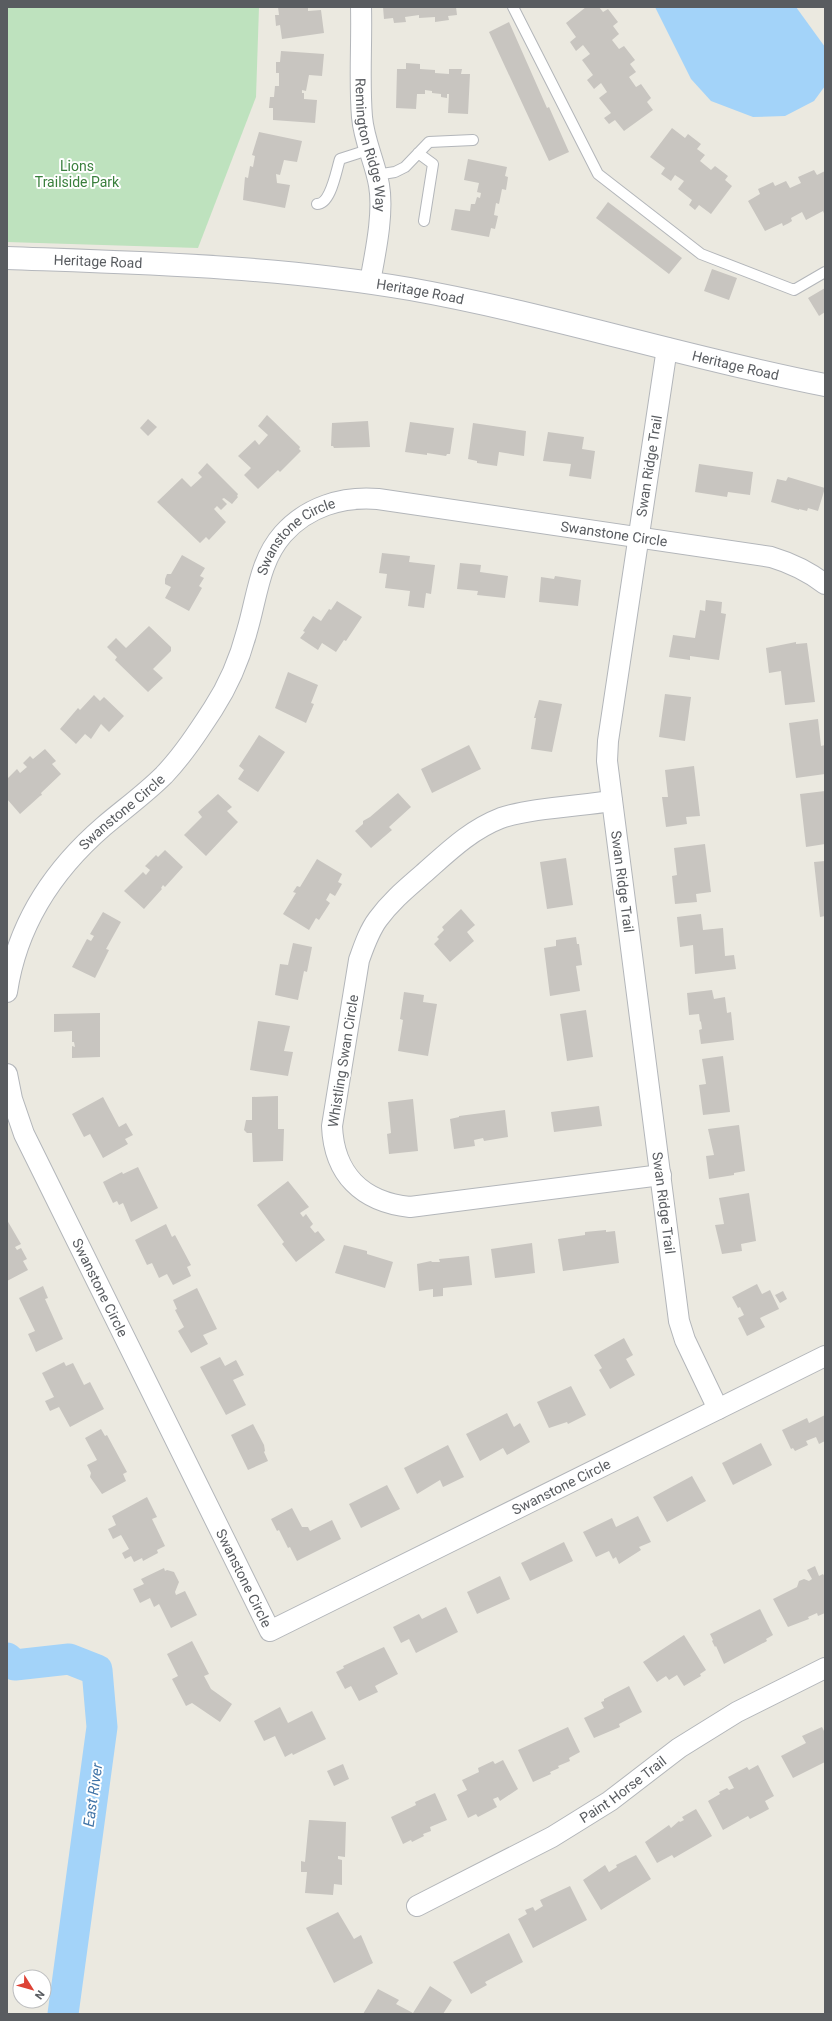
<svg xmlns="http://www.w3.org/2000/svg" width="832" height="2021" font-family="Roboto,sans-serif">
	<style>
		.green { fill: #bee2be }
		.water { fill: #a3d3f9 }
		.lines { fill: none; stroke-linecap: round; stroke-linejoin: round }
		.river { stroke: #a3d3f9; stroke-width: 31 }
		.building { fill: #c8c5c0 }
		.lane-casing { stroke: #b3b6ba; stroke-width: 12 }
		.street-casing { stroke: #b3b6ba; stroke-width: 22 }
		.secondary-casing { stroke: #b4b7bc; stroke-width: 24 }
		.lane { stroke: #fff; stroke-width: 10 }
		.street { stroke: #fff; stroke-width: 20 }
		.secondary { stroke: #fff; stroke-width: 22 }
		.labels { text-anchor: middle; stroke-width: 4; stroke-linejoin: round; paint-order: stroke }
		.street-label { font-size: 14px; fill: #595c60; stroke: #fff }
		.park-label { font-size: 14px; fill: #397f3c; stroke: #fff }
		.water-label { font-size: 15px; font-style: italic; fill: #4275a8; stroke: #fff }
	</style>
	<rect width="100%" height="100%" fill="#ebe9e0"/>
	<!-- green -->
	<path class="green" d="M7 7H259L256 97 198 248 7 242Z"/>
	<!-- water -->
	<path class="water" d="M655 7H796L825 47V86L814 101 785 116 753 117 711 101 691 79Z"/>
	<g class="lines">
		<!-- river -->
		<path class="river" d="M7 1658 15 1665 69 1659 97 1670 102 1727 63 2014"/>
	</g>
	<!-- building -->
	<path class="building" d="M278 7H308V11L321 10 324 33 282 39 280 25 276 26 275 15H279Z
		M383 7H456L457 15 448 16 449 20 435 22V17L419 18V15L405 17 406 22 394 23 393 18 384 19Z
		M586 7H599L603 12 608 9 618 22 613 26 619 34 612 40 619 49 624 46 635 60 630 64 636 72 629 77 636 87 641 84 651 98 647 102 653 110 624 131 615 120 609 124 604 118 611 113 599 98 607 92 601 83 594 89 587 80 593 75 582 60 590 54 583 45 576 51 570 42 576 37 566 23Z
		M509 22 547 108 549 107 569 152 549 161 489 32Z
		M281 51 324 54 322 76 309 75 306 91 302 90V93H304V99L317 100 315 123 273 120V108H269L270 97H274L275 86H279V73H276V62H280Z
		M406 63 420 64V69L435 70V73L449 74V69H462L461 74H470L468 114 448 113 449 94H447V98L441 97V94L432 93V91L425 90V94H417L416 109 396 108 397 69H406Z
		M672 128 685 138 688 134 701 144 697 149 705 155 700 161 711 170 715 166 728 176 725 180 732 186 711 214 699 205 695 210 689 205 692 200 678 189 684 181 675 175 671 181 661 174 665 168 650 157Z
		M259 132 302 141 297 162 284 160 280 175 276 174 277 183 290 185 285 208 243 200 245 177 248 178 250 166 253 167 255 156 252 155Z
		M468 159 507 167 505 176 508 177 506 190 502 189 499 204 496 203 494 215 498 216 495 229 491 228 489 237 451 230 455 209 470 211 471 204H475L477 197 480 198 481 193 477 192 479 183 464 180Z
		M814 170 817 175 825 171V216L823 211 806 220 802 212 791 218 792 221 789 223 783 226 782 223 765 231 748 201 760 194 758 189 773 182 775 186 786 181 790 188 801 183 798 177Z
		M608 202 682 258 669 274 596 218Z
		M712 269 737 278 729 300 704 291Z
		M825 288V312L819 316 808 298Z
		M267 415 300 447 299 449 301 451 280 472 278 470 258 489 244 475 251 468 238 456 255 440 259 445 268 435 258 426Z
		M148 419 157 427 148 436 140 428Z
		M368 421 370 447 334 448 333 446H331L332 423Z
		M410 422 454 428 450 454H447L446 456 427 453V455L405 452Z
		M473 423 526 431 524 456 499 452 497 466 477 463V461L468 459Z
		M548 432 584 437 582 449 595 451 591 479 569 476 571 464 543 461Z
		M207 463 238 494 237 496 238 497 232 504 224 498 222 499 227 504 221 510 217 506 214 509 226 522 209 540 206 537 200 543 157 502 182 478 191 487 202 477 198 473Z
		M699 464 753 472 750 495 728 492 727 497 695 492Z
		M788 477 825 488 818 511 808 508 807 511 799 509V510L771 502 777 479 786 481Z
		M382 553 410 556 409 562 435 565 431 594 426 593 424 608 408 606 410 591 385 588 387 574 379 573Z
		M182 555 205 568 200 576 204 578 199 586 202 588 189 611 165 598 171 587 165 584V579L167 574H171Z
		M460 563 481 565 480 572 508 576 505 598 477 595 478 591 457 589Z
		M555 576 581 580 578 606 539 602 541 577 554 579Z
		M706 600 722 602 721 613 726 614 719 660 690 656V660L669 657 673 635 695 638 700 610 705 611Z
		M337 601 362 617 346 641 344 640 336 652 322 643 318 650 300 638 305 632 303 631 313 616 321 621 329 609 331 610Z
		M149 626 171 647V651L153 669 163 678 148 692 115 660 117 657 107 647 116 638 126 648Z
		M796 642V644L807 643 815 702 785 705 781 671 769 673 766 648Z
		M288 672 318 685 311 703 314 704 306 723 275 708Z
		M665 694 691 697 685 741 659 737Z
		M94 695 100 701 104 697 124 716 109 732 101 724 91 739 85 734 76 744 60 729 78 708 80 710Z
		M539 700 562 704 552 752 531 749 536 718H534Z
		M818 719 821 746 825 745V774L796 778 789 723Z
		M259 735 285 752 258 792 238 779 244 770 239 766Z
		M469 745 481 769 432 793 421 769Z
		M45 749 56 761 52 764 61 774 41 793 42 795 40 796 20 814 7 799V779L17 769 20 773 27 767 23 763 30 756 33 759Z
		M694 766 700 816 686 817 687 824 666 827 662 797H668L665 770Z
		M825 791V844L806 847 800 794Z
		M398 793 411 807 389 827 392 830 371 848 355 831 363 824V821L370 817Z
		M218 794 232 807 227 811 238 822 206 856 184 835 202 817 198 812Z
		M705 844 711 892 696 894 697 902 675 904 672 876 677 875 674 848Z
		M165 850 183 867 165 887 163 885 161 888 162 889 144 909 124 891 143 872 146 875 150 870 145 866 156 855 158 857Z
		M566 858 573 905 547 909 540 862Z
		M317 859 342 874 338 882 342 884 335 896 330 893 326 900 330 903 319 920 316 918 309 930 283 914 296 893 293 892 297 886 300 887Z
		M825 861V916L820 917 814 862Z
		M461 909 475 925 467 932 474 941 450 962 434 944 439 939 437 937 444 930 442 927Z
		M103 912 121 922 106 949 109 950 95 978 72 967 87 939 91 941 94 936 90 934Z
		M701 914 703 930 723 928 725 956 734 955 736 969 695 974 693 945 680 947 677 917Z
		M576 937 577 944H579L582 965 576 966 580 991 550 996 544 948 556 946V940Z
		M293 943 312 947 307 972 304 971 298 1000 275 995 280 964 288 965Z
		M712 990 714 999 725 997 727 1013 731 1012 734 1040 701 1044 699 1030 702 1029 701 1022 700 1021 699 1014 689 1015 687 993Z
		M404 992 424 995 423 1002 437 1004 428 1056 398 1051 403 1020 400 1019Z
		M586 1010 593 1057 567 1061 560 1014Z
		M100 1013V1057L72 1058V1046L75 1047 74 1042H72V1031L54 1032V1014Z
		M258 1021 290 1026 284 1051 293 1052 288 1076 250 1070Z
		M723 1056 730 1112 703 1115 699 1085 706 1084 702 1059Z
		M278 1096V1129H284L283 1161 253 1162 252 1133H247L244 1130 246 1120H252V1097Z
		M103 1097 119 1127 126 1123 133 1135 125 1139 128 1144 103 1158 90 1134 84 1137 72 1114Z
		M413 1099 418 1151 389 1154 387 1134 391 1133 388 1102Z
		M599 1106 602 1126 554 1132 551 1112Z
		M505 1110 508 1137 484 1141 483 1138 474 1140 475 1146 454 1149 450 1119 459 1117V1116Z
		M739 1125 745 1171 734 1173V1175L709 1179 706 1156 714 1155 708 1129Z
		M138 1167 158 1208 131 1222 123 1203 119 1205 117 1201 113 1203 103 1182 122 1172 123 1174Z
		M288 1181 309 1207 300 1213 303 1217 306 1214 313 1224 310 1227 315 1233 318 1231 325 1240 296 1262 282 1244 284 1242 257 1205Z
		M749 1193 756 1241 741 1244 742 1251 722 1254 715 1225 724 1224 719 1198Z
		M7 1220 21 1244 15 1247 17 1250 21 1248 27 1259 23 1261 28 1270 7 1281Z
		M166 1224 172 1237 175 1235 191 1265 187 1267 191 1276 173 1285 167 1274 159 1278 152 1263 147 1265 135 1240Z
		M606 1230V1232L615 1231 619 1263 563 1271 558 1239 585 1235V1232Z
		M532 1243 535 1273 495 1278 491 1249Z
		M344 1245 367 1251V1254L393 1262 385 1288 335 1273Z
		M469 1256 472 1285 443 1288V1296L433 1297V1289L419 1291 417 1264 431 1261 432 1262H440L439 1259Z
		M757 1284 762 1294 770 1290 779 1309 760 1318 765 1327 747 1336 738 1318 744 1315 740 1307 738 1308 732 1297Z
		M43 1286 48 1298 45 1299 63 1339 36 1352 28 1334 35 1331 19 1298Z
		M197 1288 217 1329 203 1335 208 1344 191 1353 178 1331 184 1327 175 1310 177 1309 173 1300Z
		M783 1291 787 1299 780 1303 775 1295Z
		M624 1338 633 1355 626 1359 635 1375 610 1389 599 1370 602 1368 594 1355Z
		M220 1357 225 1366 236 1360 244 1375 233 1380 246 1405 226 1415 200 1367Z
		M64 1362 66 1366 73 1363 84 1385 90 1382 104 1409 70 1427 59 1407 50 1411 45 1401 54 1397 42 1373Z
		M571 1386 586 1415 568 1424 567 1422 549 1428 537 1402Z
		M507 1413 514 1427 520 1423 530 1442 507 1455 503 1448 480 1461 466 1434Z
		M825 1415V1441L819 1444 816 1437 806 1441 808 1445 795 1451 793 1448 791 1449 782 1430 807 1418 809 1423Z
		M253 1424 264 1445 265 1451 264 1452 268 1461 248 1470 231 1435Z
		M101 1429 105 1436 107 1435 127 1472 123 1474 126 1481 102 1494 90 1477 91 1473 87 1465 97 1460 85 1438Z
		M761 1443 772 1465 733 1485 722 1463Z
		M448 1445 464 1477 443 1487 440 1480 417 1494 404 1468Z
		M692 1476 706 1501 667 1522 653 1497Z
		M387 1485 400 1509 361 1528 349 1504Z
		M147 1497 157 1517 152 1519 165 1546 157 1550 158 1553 143 1561 142 1558 134 1562 131 1556 125 1559 122 1553 129 1549 121 1535 113 1539 108 1529 116 1525 112 1516Z
		M292 1508 302 1527H308L310 1531 332 1520 341 1539 297 1561 290 1547 288 1548 279 1530 277 1531 271 1519Z
		M638 1516 651 1542 639 1547 641 1550 619 1564 616 1557 613 1559 609 1551 596 1557 583 1532 612 1518 616 1527Z
		M564 1542 573 1561 530 1581 521 1563Z
		M815 1566 819 1576 823 1574 825 1577V1613L818 1616 817 1613 808 1617 809 1619 788 1627 773 1599 797 1587 799 1581 804 1579 809 1581 812 1579 807 1570Z
		M164 1568 165 1571 167 1570 174 1572 179 1582 175 1592 176 1595 185 1591 197 1615 171 1628 159 1604 154 1607 150 1598 140 1603 133 1589 144 1584 141 1579Z
		M500 1576 510 1599 477 1614 467 1592Z
		M446 1607 458 1632 416 1653 409 1639 401 1643 393 1627 419 1614 422 1619Z
		M760 1609 773 1635 766 1639 767 1641 724 1664 716 1646 715 1647 712 1641 713 1640 710 1634Z
		M684 1635 706 1670 700 1674 701 1676 684 1686 677 1675 669 1680 666 1676 657 1682 643 1662Z
		M192 1641 209 1674 204 1676 211 1689 232 1704 220 1722 192 1703 186 1706 172 1679 178 1676 167 1654Z
		M384 1647 398 1674 375 1686 378 1692 359 1701 351 1686 345 1689 336 1672 344 1668 343 1666Z
		M629 1686 642 1712 619 1724 620 1727 594 1738 584 1718 604 1708 601 1702 604 1701V1699Z
		M280 1707 288 1723 312 1711 326 1739 293 1755 292 1753 285 1757 275 1736 264 1741 254 1721Z
		M568 1727 580 1752 569 1758 570 1761 558 1766 559 1768 550 1772 551 1774 533 1782 518 1750Z
		M822 1727 825 1733V1762L793 1778 781 1756 806 1743 802 1736Z
		M503 1760 518 1789 500 1801 498 1797 493 1799 497 1807 478 1817 476 1814 468 1818 457 1795 467 1790 462 1780 479 1772 478 1768 493 1761 495 1764Z
		M343 1764 349 1779 334 1786 327 1771Z
		M758 1765 774 1796 765 1801 769 1809 750 1819 748 1816 723 1830 708 1801 720 1794 719 1792 727 1788 729 1790 734 1788 728 1777 747 1767 749 1770Z
		M435 1793 447 1820 430 1827 431 1831 423 1834 424 1836 412 1842 411 1840 403 1844 391 1817 416 1805 415 1802Z
		M696 1809 712 1836 674 1858 672 1855 657 1863 645 1842 669 1825 671 1828 679 1821 680 1822 684 1820 682 1817Z
		M309 1820 346 1822 345 1857 338 1856V1859L342 1860V1885L334 1884 333 1895 305 1893 307 1872H301V1861L305 1862Z
		M636 1855 651 1879 601 1910 583 1880 605 1865 609 1872 617 1867 616 1865Z
		M570 1886 587 1920 533 1948 518 1919 527 1914 525 1910 533 1907 535 1911 543 1906 540 1900Z
		M338 1912 354 1939 361 1935 373 1963 334 1983 306 1928Z
		M509 1933 523 1962 485 1982 487 1985 471 1994 453 1962Z
		M430 1986 452 2000 443 2014H363L378 1989 399 2000 396 2004 413 2013Z"/>
	<g class="lines">
		<defs>
			<path id="lane" d="M513 7 598 174 701 254 794 290 825 272
				M418 153 433 164 424 221
				M376 175 395 172 405 167 429 142 473 140
				M317 204C331 204 336 171 340 159L368 150"/>
			<g id="street">
				<path id="s1" d="M361 7C362 43 359 81 362 117 364 141 375 162 379 185 384 214 375 254 370 282"/>
				<path id="s2" d="M667 348 608 741 607 761 679 1321 685 1340 718 1409"/>
				<path d="M612 801C579 806 531 808 501 818 470 830 448 852 423 874 407 888 391 901 378 919 369 931 364 946 359 960L332 1126C334 1174 362 1202 410 1207L661 1175"/>
				<path id="s3" d="M7 992C17 925 53 870 104 826 124 809 145 794 164 775 183 755 198 732 213 709 228 686 240 658 247 631 257 598 259 561 283 534 307 507 342 496 378 499L771 557C791 563 808 571 825 584"/>
				<path id="s4" d="M7 1074 12 1099 24 1134 270 1631 825 1356"/>
				<path id="s5" d="M417 1906 552 1837 610 1801 679 1748 737 1712 825 1668"/>
			</g>
			<g id="secondary">
				<path id="s6" d="M7 258C142 263 277 266 410 289 550 314 686 358 825 385"/>
			</g>
		</defs>
		<!-- lane casing -->
		<use href="#lane" class="lane-casing"/>
		<!-- street casing -->
		<use href="#street" class="street-casing"/>
		<!-- secondary casing -->
		<use href="#secondary" class="secondary-casing"/>
		<!-- lane -->
		<use href="#lane" class="lane"/>
		<!-- street -->
		<use href="#street" class="street"/>
		<!-- secondary -->
		<use href="#secondary" class="secondary"/>
	</g>
	<g class="labels">
		<!-- street labels -->
		<g class="street-label">
			<text dy="5" stroke="none"><textPath href="#s1" startOffset="139">Remington Ridge Way</textPath></text>
			<text dy="5" stroke="none"><textPath href="#s6" startOffset="91">Heritage Road</textPath></text>
			<text dy="5" stroke="none"><textPath href="#s6" startOffset="415">Heritage Road</textPath></text>
			<text dy="5" stroke="none"><textPath href="#s6" startOffset="739">Heritage Road</textPath></text>
			<text transform="translate(649 466) rotate(-81)" y="5">Swan Ridge Trail</text>
			<text dy="5" stroke="none"><textPath href="#s3" startOffset="891">Swanstone Circle</textPath></text>
			<text dy="5" stroke="none"><textPath href="#s3" startOffset="555">Swanstone Circle</textPath></text>
			<text dy="5" stroke="none"><textPath href="#s3" startOffset="219">Swanstone Circle</textPath></text>
			<text dy="5" stroke="none"><textPath href="#s2" startOffset="539">Swan Ridge Trail</textPath></text>
			<text transform="translate(343 1061) rotate(-81)" y="5">Whistling Swan Circle</text>
			<text dy="5" stroke="none"><textPath href="#s2" startOffset="863">Swan Ridge Trail</textPath></text>
			<text dy="5" stroke="none"><textPath href="#s4" startOffset="234">Swanstone Circle</textPath></text>
			<text dy="5" stroke="none"><textPath href="#s4" startOffset="942">Swanstone Circle</textPath></text>
			<text dy="5" stroke="none"><textPath href="#s4" startOffset="558">Swanstone Circle</textPath></text>
			<text dy="5" stroke="none"><textPath href="#s5" startOffset="237">Paint Horse Trail</textPath></text>
		</g>
		<!-- park labels -->
		<g class="park-label">
			<text x="77" y="171">Lions<tspan x="77" dy="16">Trailside Park</tspan></text>
		</g>
		<!-- water labels -->
		<g class="water-label">
			<text transform="translate(93 1795) rotate(-82)" y="5">East River</text>
		</g>
	</g>
	<!-- border -->
	<rect width="832" height="2021" fill="none" stroke="#595c60" stroke-width="16"/>
	<!-- north arrow -->
	<g transform="translate(32 1989) rotate(127)"><circle r="19" fill="#ffffff" stroke="#bdbebf"/>
	<path d="M0-3L7 15L0 10L-7 15Z" fill="#dd4235"/>
	<text y="-6" font-size="11" font-weight="bold" text-anchor="middle" fill="#595c60">N</text>
	</g>
</svg>
